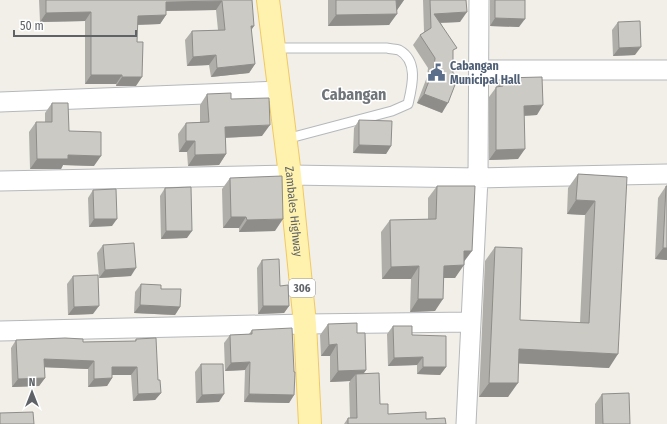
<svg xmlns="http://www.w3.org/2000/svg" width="667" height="424" font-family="'Fira Sans Condensed',sans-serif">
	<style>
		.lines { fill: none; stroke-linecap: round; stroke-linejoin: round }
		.service-casing { stroke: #b5b8bc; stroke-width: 11 }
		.minor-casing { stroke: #b5b8bc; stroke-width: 21 }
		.primary-casing { stroke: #f2c960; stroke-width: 24 }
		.service { stroke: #fff; stroke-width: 9 }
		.minor { stroke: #fff; stroke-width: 19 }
		.primary { stroke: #fff2af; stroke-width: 22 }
		.wall { fill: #afaea9 }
		.shaded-wall { fill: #8f8d8a }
		.building { fill: #cccac5; stroke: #8f8d8a }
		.labels { text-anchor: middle; stroke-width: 3; stroke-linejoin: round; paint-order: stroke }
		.shield { fill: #fff; stroke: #8f9295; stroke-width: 1 }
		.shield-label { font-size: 11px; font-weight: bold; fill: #5f6368 }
		.service-label { font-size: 12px; font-weight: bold; fill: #4e5e75; stroke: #fff; text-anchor: start }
		.street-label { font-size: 12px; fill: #5f6368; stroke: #fff }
		.district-label { font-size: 16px; font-weight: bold; fill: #70757a; stroke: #fff }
	</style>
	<rect width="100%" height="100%" fill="#f1efe8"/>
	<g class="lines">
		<defs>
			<path id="service" d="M274 48H387C390 49 396 49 399 50 419 61 412 87 408 104L392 111 286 139"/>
			<path id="minor" d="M479 70H667
				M0 102 280 91
				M0 181 290 175 478 178 667 174
				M0 331 305 324 471 322
				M466 424 478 178 479 0"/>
			<g id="primary">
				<path id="s1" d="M268 0 290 175 305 324 310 424"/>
			</g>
		</defs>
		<!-- service casing -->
		<use href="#service" class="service-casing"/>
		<!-- minor casing -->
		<use href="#minor" class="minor-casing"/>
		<!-- primary casing -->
		<use href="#primary" class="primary-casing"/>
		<!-- service -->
		<use href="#service" class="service"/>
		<!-- minor -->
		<use href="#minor" class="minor"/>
		<!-- primary -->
		<use href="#primary" class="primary"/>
	</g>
	<!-- wall -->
	<path class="wall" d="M39 0H252L251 31 255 64 249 73 211 77 209 65 187 66 185 40 192 31 218 30 216 10 166 11V15L160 24 137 25 136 86H116V84H85V21L40 22Z
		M328 0H404L397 10 389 25 328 26Z
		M423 0H466L460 22 441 23 453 53 442 113 417 103 427 77 428 68 413 45 420 35 424 32Z
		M490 0H525L519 27 490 26Z
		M618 22 635 55 613 56 612 30Z
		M503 78 537 115 524 116 518 159 489 160V97Z
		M207 94 231 99 262 136 226 138V154L219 165 188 166 187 152H179L178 134 186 123 200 122V105Z
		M52 103 69 131 94 166 63 165 61 169H30L29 132 36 122H45V113Z
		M359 120 391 146 386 154 353 153 354 128Z
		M578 174 627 177 609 368 519 363 508 397H479L485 261 495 247 520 320 580 323 585 215 567 214 568 188Z
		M230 178 275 231 239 232V228H223L222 189Z
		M437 186 464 261 455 278H444L435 311 410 312 411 279H382L381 232 390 220 428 219V198Z
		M666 186H667V260L655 259 658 198Z
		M165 188 187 238 161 239 160 196Z
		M93 190 112 226 89 227 88 198Z
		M103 245 131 276 99 278 97 253Z
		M262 260 280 286 289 306 284 313 258 314 257 268Z
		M73 276 93 314 68 315 67 284Z
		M141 284 161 289 180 307 175 315 134 313 135 292Z
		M328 324 357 333 366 370 364 373 380 404 388 414 426 419 446 424H344L348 418H350L349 383 350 381 330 382V356H321L320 335Z
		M393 326 412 335 446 367 440 375 417 374V365L388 366 387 334Z
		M252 330 294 395 289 403 244 402 245 370 225 371 224 343 230 335 249 334Z
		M136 339 158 380 161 393 155 400 133 401 131 375H112V378L107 386 88 387V369L44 367 45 378 39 386 12 387 11 348 16 340 83 342 135 341Z
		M201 364 219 402 196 403 195 372Z
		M602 394 630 424H595V404Z"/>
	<!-- shaded-wall -->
	<path class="shaded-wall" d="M396 0H404L397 10H389Z
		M222 1 216 10 159 11 166 2Z
		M91 12 85 21 40 22 46 13Z
		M467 12 460 22 431 23 434 14Z
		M397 14 389 25 328 26 336 15Z
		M166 15 160 24 131 25 138 16Z
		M495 18 525 19 519 27 490 26Z
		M251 26H254L248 35Z
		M641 47 635 55 613 56 619 48Z
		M216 55 209 65 187 66 193 57Z
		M255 64 249 73 211 77 217 68Z
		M91 75H122L116 84H85Z
		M122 77H142L136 86H116Z
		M424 94 448 103 442 113 417 103Z
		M543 105 537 115 517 116 524 106Z
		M270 125 262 136 217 138 225 127Z
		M186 141H195L187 152H179Z
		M359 145 391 146 386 154 353 153Z
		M525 149 518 159 489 160 496 150Z
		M226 154 219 165 188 166 195 155Z
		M68 155 101 156 94 166 63 165 61 169H30L37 159Z
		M576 200 595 201 585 215 567 214Z
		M231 217H246L239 228H223Z
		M94 219H117L112 226 89 227Z
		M283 219 275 231 239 232 247 220Z
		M166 231H192L187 238 161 239Z
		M663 248H667V260L655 259Z
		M464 251H472L463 263Z
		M464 265 455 278H436L444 266Z
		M419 266 411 279H382L391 267Z
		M136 268 131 276 99 278 105 270Z
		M418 299H443L435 311 410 312Z
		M140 305 180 307 175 315 134 313Z
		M99 306 93 314 68 315 74 307Z
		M263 306H289L284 313 258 314Z
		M337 344 330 356H321L329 345Z
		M519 349 618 354 609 368 509 363Z
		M423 357 417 365 388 366 394 358Z
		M44 359 94 361 88 369 38 367Z
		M250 362 245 370 225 371 231 363Z
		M112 367H137L131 375H107Z
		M423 367H446L440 375 417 374Z
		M366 370 358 381 356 374 350 381 330 382 338 371Z
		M45 378 39 386 12 387 18 379Z
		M112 378 107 386 88 387 94 379Z
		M489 383H518L508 397H479Z
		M161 393 155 400 133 401 138 394Z
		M224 394 219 402 196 403 202 395Z
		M249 394 294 395 289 403 244 402Z"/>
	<!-- building -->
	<path class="building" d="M46 0H252L254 26H251L255 64 217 68 216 55 193 57 192 31 225 30 222 1 166 2V15L138 16 137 42H143L142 77H122V75H91V12L46 13Z
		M336 0H396L397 14 336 15Z
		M430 0H466L467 12 434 14 457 48 453 50V73L458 77 448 103 424 94 434 68 435 58 420 35 431 28Z
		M495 0H525V19L495 18Z
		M640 21 641 47 619 48 618 22Z
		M542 77 543 105 524 106 525 149 496 150V87L503 86V78Z
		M231 93V99L269 98 270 125 225 127 226 154 195 155V141H186V123L209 122 207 94Z
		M52 103H68L69 131 101 132V156L68 155V159H37L36 122H52Z
		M359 120 392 121 391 146 359 145Z
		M578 174 627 177 618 354 519 349 518 383H489L495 247 522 248 520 320 589 323 595 201 576 200Z
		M282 176 283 219 247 220 246 217H231L230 178Z
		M437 186H475L472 251H464V265L444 266 443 299H418L419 266 391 267 390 220 436 219Z
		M666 186H667V248H663Z
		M191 187 192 231H166L165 188Z
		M116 189 117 219H94L93 190Z
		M134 243 136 268 105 270 103 245Z
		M279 259 280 286 288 285 289 306H263L262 260Z
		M98 275 99 306 74 307 73 276Z
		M141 284 161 285V289H181L180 307 140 305Z
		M357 323V333H365L366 370 338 371 337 344 329 345 328 324Z
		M393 326H412V335L446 336V367H423V357L394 358Z
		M292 328 294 372H295L294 395 249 394 250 362 231 363 230 335 252 334V330Z
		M65 338 83 339V342L136 341V339L156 338 158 380H160L161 393 138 394 137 367H112V378L94 379V361L44 359 45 378 18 379 16 340Z
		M201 364H223L224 394 202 395Z
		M379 373 380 404H388V414L426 412V419L445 418 446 424H348V418H357L356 374Z
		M629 393 630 424H603L602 394Z
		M33 412 34 424H0V413Z"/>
	<!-- icons -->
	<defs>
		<symbol id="civic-bare" viewBox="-9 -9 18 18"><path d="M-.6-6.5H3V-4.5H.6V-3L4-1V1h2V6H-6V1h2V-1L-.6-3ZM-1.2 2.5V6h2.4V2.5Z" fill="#5c6f8a" stroke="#fff" stroke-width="2.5" paint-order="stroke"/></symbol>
	</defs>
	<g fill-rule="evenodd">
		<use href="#civic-bare" x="424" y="60" width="25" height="25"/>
	</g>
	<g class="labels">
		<!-- shield labels -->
		<rect class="shield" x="289" y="279" width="26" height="18" rx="3"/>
		<g class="shield-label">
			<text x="302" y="292">306</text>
		</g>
		<!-- service labels -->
		<g class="service-label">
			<text x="450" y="70">Cabangan<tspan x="450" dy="14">Municipal Hall</tspan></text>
		</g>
		<!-- street labels -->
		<g class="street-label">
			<text dy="4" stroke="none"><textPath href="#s1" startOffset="213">Zambales Highway</textPath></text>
		</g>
		<!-- district labels -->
		<g class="district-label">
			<text x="354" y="100">Cabangan</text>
		</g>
	</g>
	<!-- north arrow -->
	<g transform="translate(32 392)" stroke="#ffffff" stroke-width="3" paint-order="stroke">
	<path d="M0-3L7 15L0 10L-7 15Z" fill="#5f6368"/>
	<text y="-6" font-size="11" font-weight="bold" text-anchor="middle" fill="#5f6368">N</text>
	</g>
	<!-- scale -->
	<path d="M14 30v6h122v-6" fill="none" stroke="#5f6368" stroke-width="2"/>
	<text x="20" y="30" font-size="12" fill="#5f6368" stroke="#ffffff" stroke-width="3" paint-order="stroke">50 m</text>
</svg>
